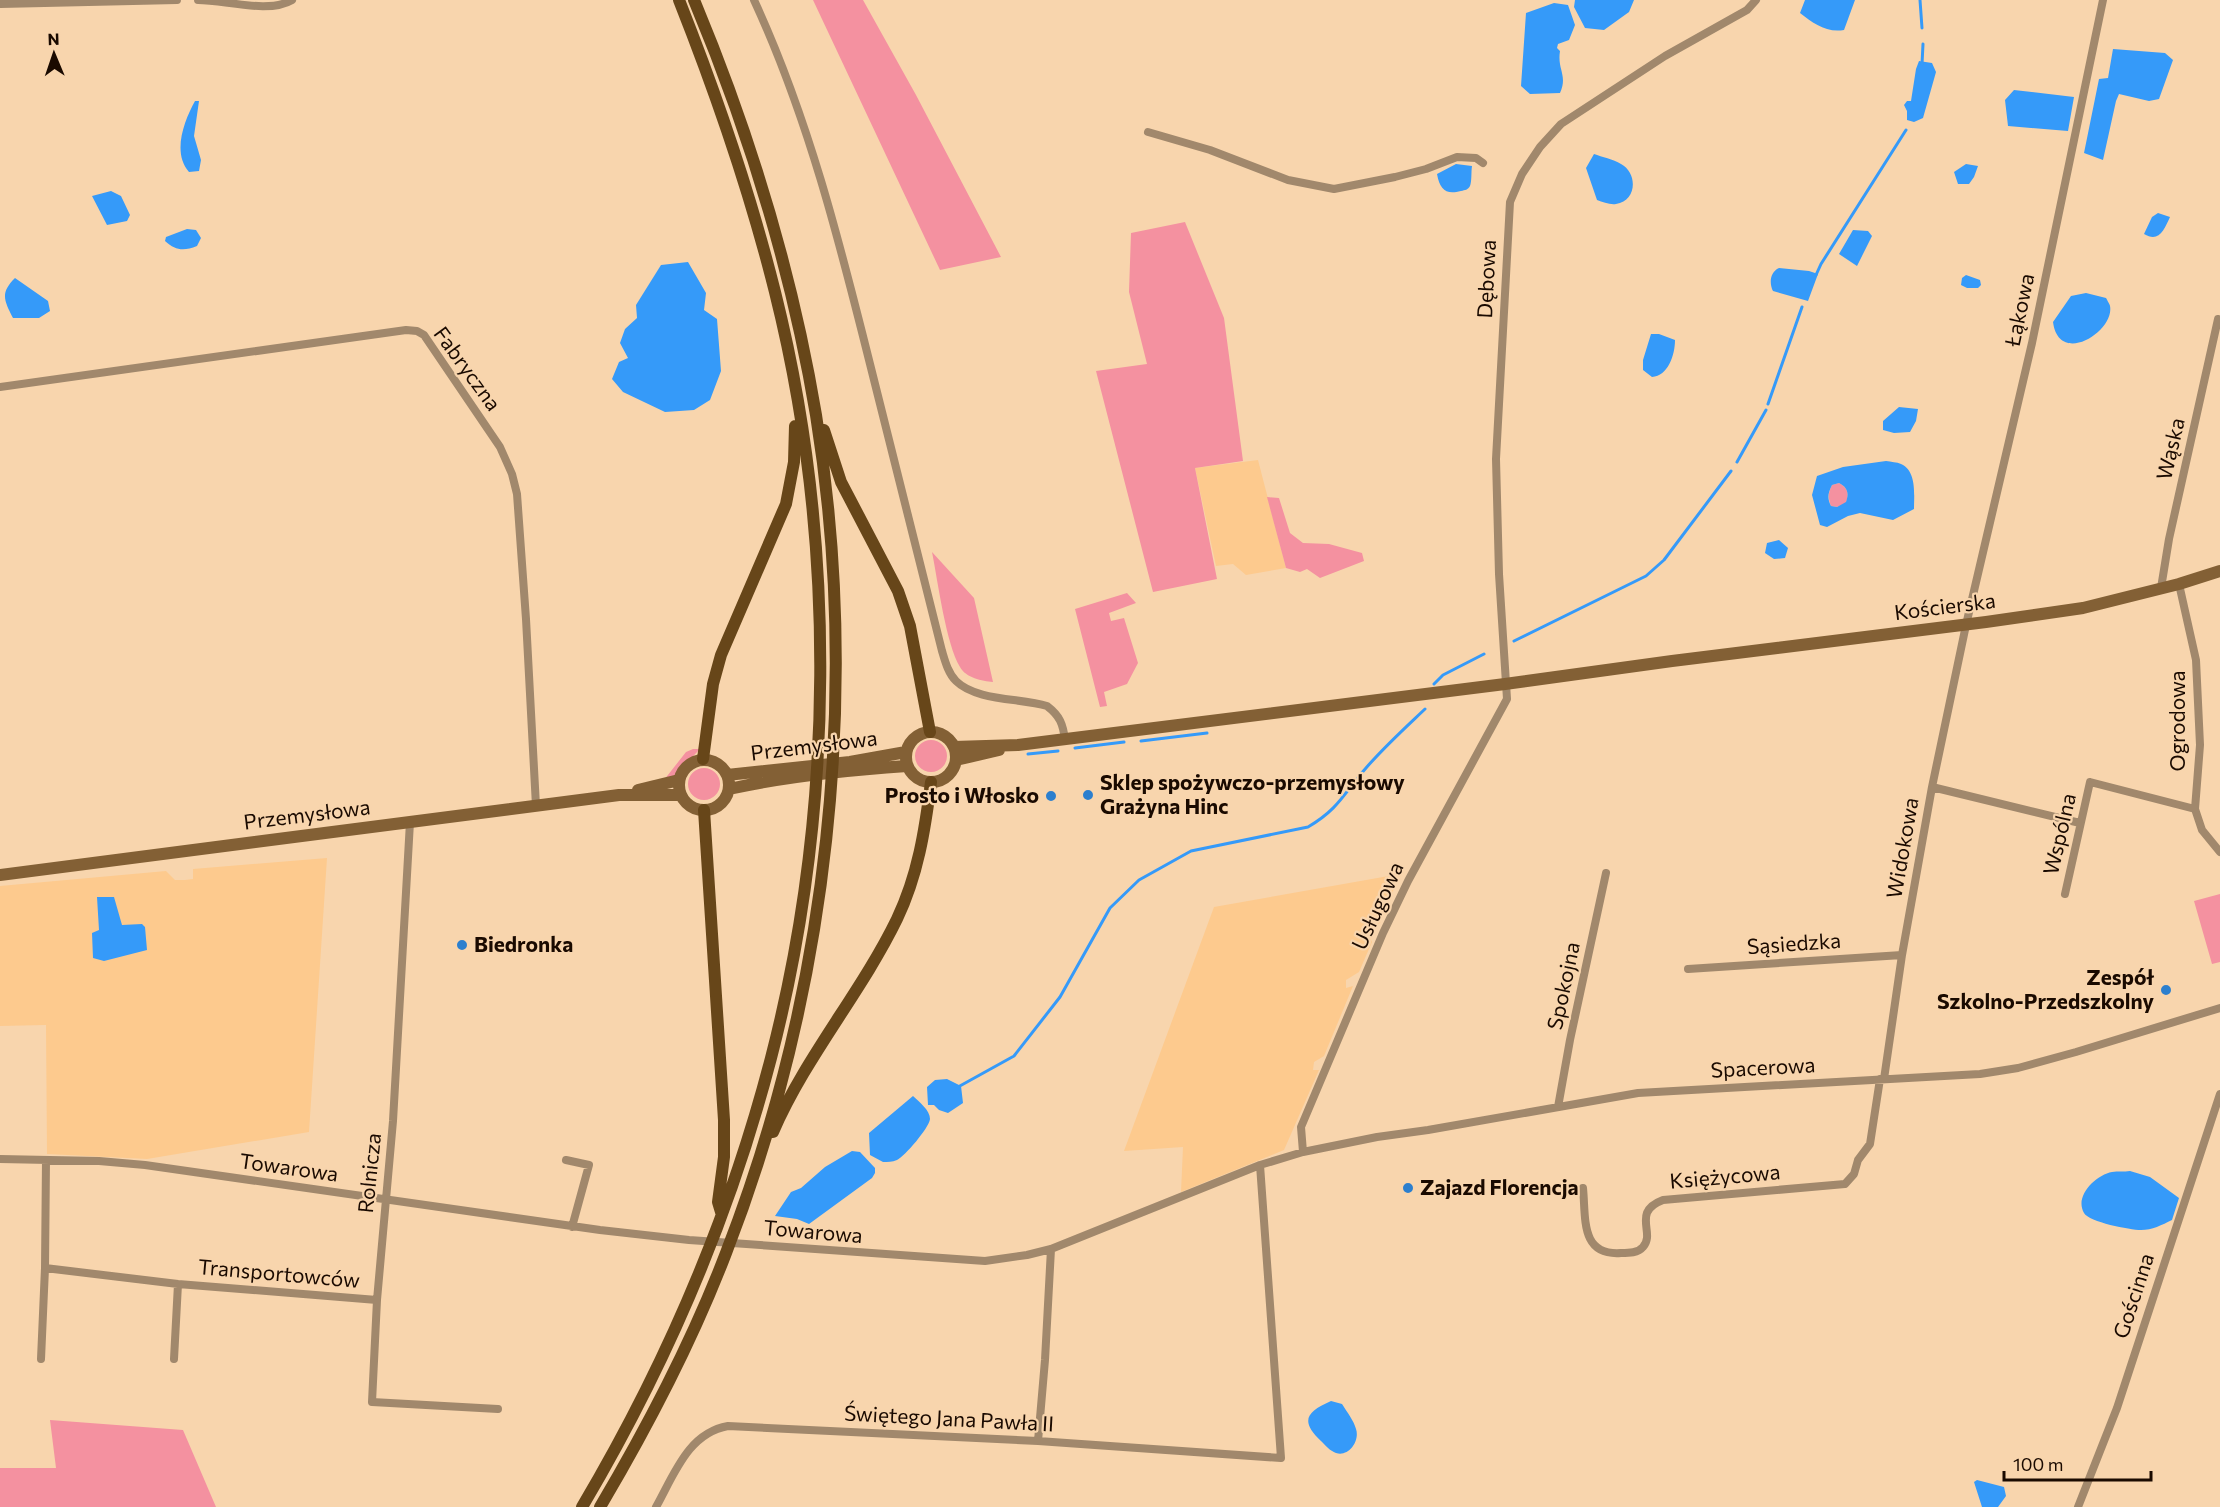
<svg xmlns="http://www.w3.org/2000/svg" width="2220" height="1507" font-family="Commissioner,sans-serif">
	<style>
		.built { fill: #fdca8e }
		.green { fill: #f491a0 }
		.water { fill: #359af9; fill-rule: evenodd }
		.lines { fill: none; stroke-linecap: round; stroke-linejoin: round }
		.stream { stroke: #359af9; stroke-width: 3 }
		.street { stroke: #a1886c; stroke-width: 8 }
		.secondary { stroke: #836035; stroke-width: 12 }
		.primary { stroke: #674619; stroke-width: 12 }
		.poi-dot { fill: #2c7fce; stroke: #f8d5ad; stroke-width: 2 }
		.labels { text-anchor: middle; stroke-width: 4.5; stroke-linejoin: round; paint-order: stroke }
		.street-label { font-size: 21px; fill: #1a0a00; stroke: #f8d5ad }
		.poi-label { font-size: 21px; font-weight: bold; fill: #1a0a00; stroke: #f8d5ad; text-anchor: start }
	</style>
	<rect width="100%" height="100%" fill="#f8d5ad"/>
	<!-- built -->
	<path class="built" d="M1258 460 1286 568 1246 575 1233 564 1216 566 1195 468Z
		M327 858 309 1132 147 1159 47 1154 46 1025 0 1026V886L166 871 175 880H185L193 879V869Z
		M1400 874 1380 923 1372 926 1368 934 1372 942 1359 972 1346 980V988L1353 986 1324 1056 1314 1062 1313 1070H1319L1284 1150 1181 1192 1183 1147 1124 1151 1214 907Z"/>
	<!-- green -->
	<path class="green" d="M813 0H863L916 95 1001 257 940 270Z
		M1185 222 1224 318 1243 461 1195 468 1217 579 1153 592 1096 371 1147 364 1129 292 1131 233Z
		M1839 483C1848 488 1849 493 1846 503L1837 507 1831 506C1828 498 1828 493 1832 485Z
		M1267 497 1279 498 1290 533 1303 543 1329 544 1362 553 1364 561 1320 578 1307 569 1300 572 1286 568Z
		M932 552 974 598 993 682C982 681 966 678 960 667 946 644 938 582 932 552Z
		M1127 593 1136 603 1109 613 1111 621 1124 618 1138 663 1127 684 1104 692 1107 706 1100 707 1075 609Z
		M915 756a16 16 0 1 1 32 0a16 16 0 1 1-32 0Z
		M693 749H700L674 776 664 780 686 752Z
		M688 784a16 16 0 1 1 32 0a16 16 0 1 1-32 0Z
		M2220 894V962L2212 964 2194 901Z
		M50 1420 183 1430 216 1507H0V1468H56Z"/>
	<!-- water -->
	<path class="water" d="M1575 0H1634L1629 12 1604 30 1585 28 1574 7Z
		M1805 0H1855L1844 30C1826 33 1813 23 1800 13Z
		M1554 3 1568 5 1575 25 1569 40 1558 44 1557 48 1560 51C1557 70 1568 75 1560 93L1530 94 1521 86 1526 13Z
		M2113 49 2165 53 2173 60 2159 99 2149 101 2119 94 2116 101 2103 160 2084 153 2099 79 2108 78Z
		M1919 61 1932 63 1936 72 1923 118 1914 122 1907 120V111L1904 105 1907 101H1911L1916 69Z
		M2014 90 2074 97 2068 131 2008 126 2005 100Z
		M195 101H199L194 136 201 160 199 171 189 172C172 153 184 121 195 101Z
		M1594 154C1602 157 1613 159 1621 164 1638 173 1637 201 1616 204 1610 205 1603 202 1597 200L1586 168Z
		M1456 164 1472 166C1471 172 1472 181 1470 186 1468 190 1465 190 1461 191 1446 195 1440 190 1437 174Z
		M1966 164 1978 166 1974 177 1969 184H1958L1954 172Z
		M111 191 121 196 130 215 127 221 107 225 92 196Z
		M2158 213 2170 217C2164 230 2159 243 2144 234L2152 217Z
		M187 229 196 230 201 238 197 246C184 251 176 251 165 241L166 237Z
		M1853 230 1868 231 1872 236 1857 266 1839 254Z
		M688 262 706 293 704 310 717 319 721 371 710 400 694 410 665 412 623 392 612 379 619 362 628 358 620 343 625 329 637 318 636 305 661 265Z
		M1779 268 1809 271 1818 274 1808 301 1773 291C1769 283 1770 272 1779 268Z
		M1966 275 1980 280 1981 285 1978 288H1967L1961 285 1962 278Z
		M15 278 48 301 50 311 39 318H13C4 300 0 293 15 278Z
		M2086 293 2106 298C2106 298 2110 305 2110 306 2115 331 2059 367 2053 322L2071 296Z
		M1651 334H1659L1675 340C1675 355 1668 376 1652 377L1643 370V360Z
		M1899 407 1918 409 1916 421 1910 432 1894 433 1883 430V421Z
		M1886 461C1891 462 1897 462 1901 464 1917 471 1914 495 1914 509L1893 520 1860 513 1848 516 1827 527 1820 525 1812 495 1817 476 1843 467ZM1839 483C1848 488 1849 493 1846 502L1837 507 1831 506C1827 498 1828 493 1832 485Z
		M1779 540 1788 548 1785 558 1774 559 1765 553 1767 543Z
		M97 897H114L122 925 142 924 145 927 147 950 104 961 93 958 92 933 99 930Z
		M947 1079 961 1086 963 1103 948 1113 939 1110 934 1105H928L927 1087 935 1080Z
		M913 1096C919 1102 930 1110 930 1119 929 1128 905 1156 897 1160 892 1162 888 1162 883 1162L870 1155 869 1133Z
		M852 1151 860 1152 875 1168V1173L872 1178 809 1224 797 1219 775 1216 791 1192 801 1188 825 1167Z
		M2130 1171 2150 1177 2179 1198 2172 1220C2162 1225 2152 1230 2141 1230 2130 1230 2089 1222 2084 1213 2074 1196 2096 1175 2112 1172 2118 1171 2124 1172 2130 1171Z
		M1331 1401 1342 1404C1347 1412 1354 1421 1356 1429 1360 1441 1349 1457 1336 1453 1330 1451 1325 1445 1321 1441 1300 1421 1306 1412 1331 1401Z
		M1977 1480 2004 1487 2006 1496 1998 1507H1982L1974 1482Z"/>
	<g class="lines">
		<!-- stream -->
		<path class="stream" d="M1920 0 1922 28
			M1922 64 1923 44
			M1816 275 1821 264 1906 130
			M1768 404 1802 307
			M1737 462 1766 410
			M1514 641 1646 576 1664 560 1731 471
			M1434 684 1443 675 1484 654
			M1141 741 1207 733
			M1075 748 1124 742
			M1028 754 1058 751
			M958 1087 1014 1056 1060 997 1110 908 1139 880 1191 851 1308 827C1339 809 1344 793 1366 768 1384 747 1405 728 1425 709"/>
		<!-- street -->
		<path class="street" d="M198 0C225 0 269 14 292 0
			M754 0C808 117 839 240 870 364 894 460 918 555 942 651 945 661 948 673 956 681 976 701 1021 698 1047 706 1060 716 1063 724 1065 740
			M0 4 177 0
			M1148 132 1210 150 1288 180 1334 189 1395 177 1426 169 1457 157 1476 158 1483 163
			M0 387 406 330 417 331 424 335 500 447 512 474 517 494 526 619 536 806
			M2179 584 2196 660 2200 745 2195 809 2202 830 2220 852
			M2161 588 2169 539 2218 319
			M1932 787 2080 823
			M410 822 393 1121 377 1300 372 1402 498 1409
			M2065 894 2090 782 2195 809
			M1688 969 1902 955
			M1884 1079 1902 955 1932 787 1966 625 2032 343 2103 0
			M1558 1107 1570 1040 1606 873
			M1303 1152 1301 1127 1383 933 1408 881 1507 699 1499 574 1496 459 1510 202 1522 174 1540 147 1561 124 1665 56 1747 10 1756 0
			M0 1159 99 1161 145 1165 600 1230 689 1240 985 1261 1027 1255 1051 1249 1260 1165 1303 1152 1377 1137 1428 1130 1638 1093 1980 1074 2018 1068 2076 1052 2220 1008
			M566 1160 589 1165 572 1227
			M1583 1188C1586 1218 1580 1256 1621 1253 1629 1253 1638 1253 1643 1247 1656 1233 1631 1212 1663 1200L1845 1184 1854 1174 1858 1160 1870 1144 1880 1079
			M45 1268 178 1284 377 1300
			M41 1359 45 1268 46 1160
			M174 1359 178 1284
			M1038 1441 1045 1360 1051 1249
			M656 1507C674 1475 688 1433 728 1426L1038 1441 1281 1458 1260 1165
			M2078 1507 2117 1408 2220 1094"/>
		<!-- secondary -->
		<path class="secondary" d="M906 757a25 25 0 1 1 50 0a25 25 0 1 1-50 0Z
			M954 747 1018 745 1505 684 1672 661 1986 622 2083 608 2179 584 2220 571
			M679 785a25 25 0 1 1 50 0a25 25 0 1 1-50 0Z
			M956 760 999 750
			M727 775 850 762 906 752
			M729 789C787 776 847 770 907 766
			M638 790 679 780
			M0 875 619 795H681"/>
		<!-- primary -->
		<path class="primary" d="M824 430 841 482 898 591 910 626 930 732
			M703 759 713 684 721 655 786 504 794 462 795 426
			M704 810 724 1120V1157L718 1202 721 1212
			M773 1132C806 1056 861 993 897 919 918 875 925 830 931 782
			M582 1507C665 1367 730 1216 771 1058 835 811 837 540 775 292 750 192 717 96 679 0
			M600 1507C648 1426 692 1342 726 1253 828 990 861 694 816 415 792 272 750 134 694 0"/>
	</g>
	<!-- markers -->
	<g class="poi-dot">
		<circle cx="1088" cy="795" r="6"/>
		<circle cx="1051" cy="796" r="6"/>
		<circle cx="462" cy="945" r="6"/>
		<circle cx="2166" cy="990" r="6"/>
		<circle cx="1408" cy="1188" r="6"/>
	</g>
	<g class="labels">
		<!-- street labels -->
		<g class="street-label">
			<text transform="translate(1487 279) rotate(-87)" y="7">Dębowa</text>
			<text transform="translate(2020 310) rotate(-78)" y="7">Łąkowa</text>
			<text transform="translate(467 369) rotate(54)" y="7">Fabryczna</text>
			<text transform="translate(2171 449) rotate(-77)" y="7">Wąska</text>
			<text transform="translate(1945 607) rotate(-7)" y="7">Kościerska</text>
			<text transform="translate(2178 721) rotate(-90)" y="7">Ogrodowa</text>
			<text transform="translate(814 746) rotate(-7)" y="7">Przemysłowa</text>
			<text transform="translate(307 815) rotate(-7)" y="7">Przemysłowa</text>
			<text transform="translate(2060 834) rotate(-77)" y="7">Wspólna</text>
			<text transform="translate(1903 848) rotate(-80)" y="7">Widokowa</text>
			<text transform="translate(1378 906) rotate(-65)" y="7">Usługowa</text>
			<text transform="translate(1794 944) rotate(-4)" y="7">Sąsiedzka</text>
			<text transform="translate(1564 986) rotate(-78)" y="7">Spokojna</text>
			<text transform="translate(1763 1068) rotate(-3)" y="7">Spacerowa</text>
			<text transform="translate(289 1168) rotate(8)" y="7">Towarowa</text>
			<text transform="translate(370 1173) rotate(-84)" y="7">Rolnicza</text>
			<text transform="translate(1725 1177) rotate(-5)" y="7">Księżycowa</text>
			<text transform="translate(813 1232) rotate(5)" y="7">Towarowa</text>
			<text transform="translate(279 1274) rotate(5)" y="7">Transportowców</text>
			<text transform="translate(2134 1296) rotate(-72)" y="7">Gościnna</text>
			<text transform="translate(949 1419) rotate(3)" y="7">Świętego Jana Pawła II</text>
		</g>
		<!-- poi labels -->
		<g class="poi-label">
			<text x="1100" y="790">Sklep spożywczo-przemysłowy<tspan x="1100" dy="24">Grażyna Hinc</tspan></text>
			<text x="1039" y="803" text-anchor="end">Prosto i Włosko</text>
			<text x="474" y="952">Biedronka</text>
			<text x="2154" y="985" text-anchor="end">Zespół<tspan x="2154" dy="24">Szkolno-Przedszkolny</tspan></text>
			<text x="1420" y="1195">Zajazd Florencja</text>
		</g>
	</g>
	<!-- north arrow -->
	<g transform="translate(54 54) rotate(358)" stroke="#f8d5ad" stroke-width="4.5" paint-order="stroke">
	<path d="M0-4.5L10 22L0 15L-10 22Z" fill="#1a0a00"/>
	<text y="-9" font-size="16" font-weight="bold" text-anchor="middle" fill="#1a0a00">N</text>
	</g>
	<!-- scale -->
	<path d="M2004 1471v9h147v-9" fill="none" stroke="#1a0a00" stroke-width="3"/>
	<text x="2013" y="1471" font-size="18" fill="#1a0a00" stroke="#f8d5ad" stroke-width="4.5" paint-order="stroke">100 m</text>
</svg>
